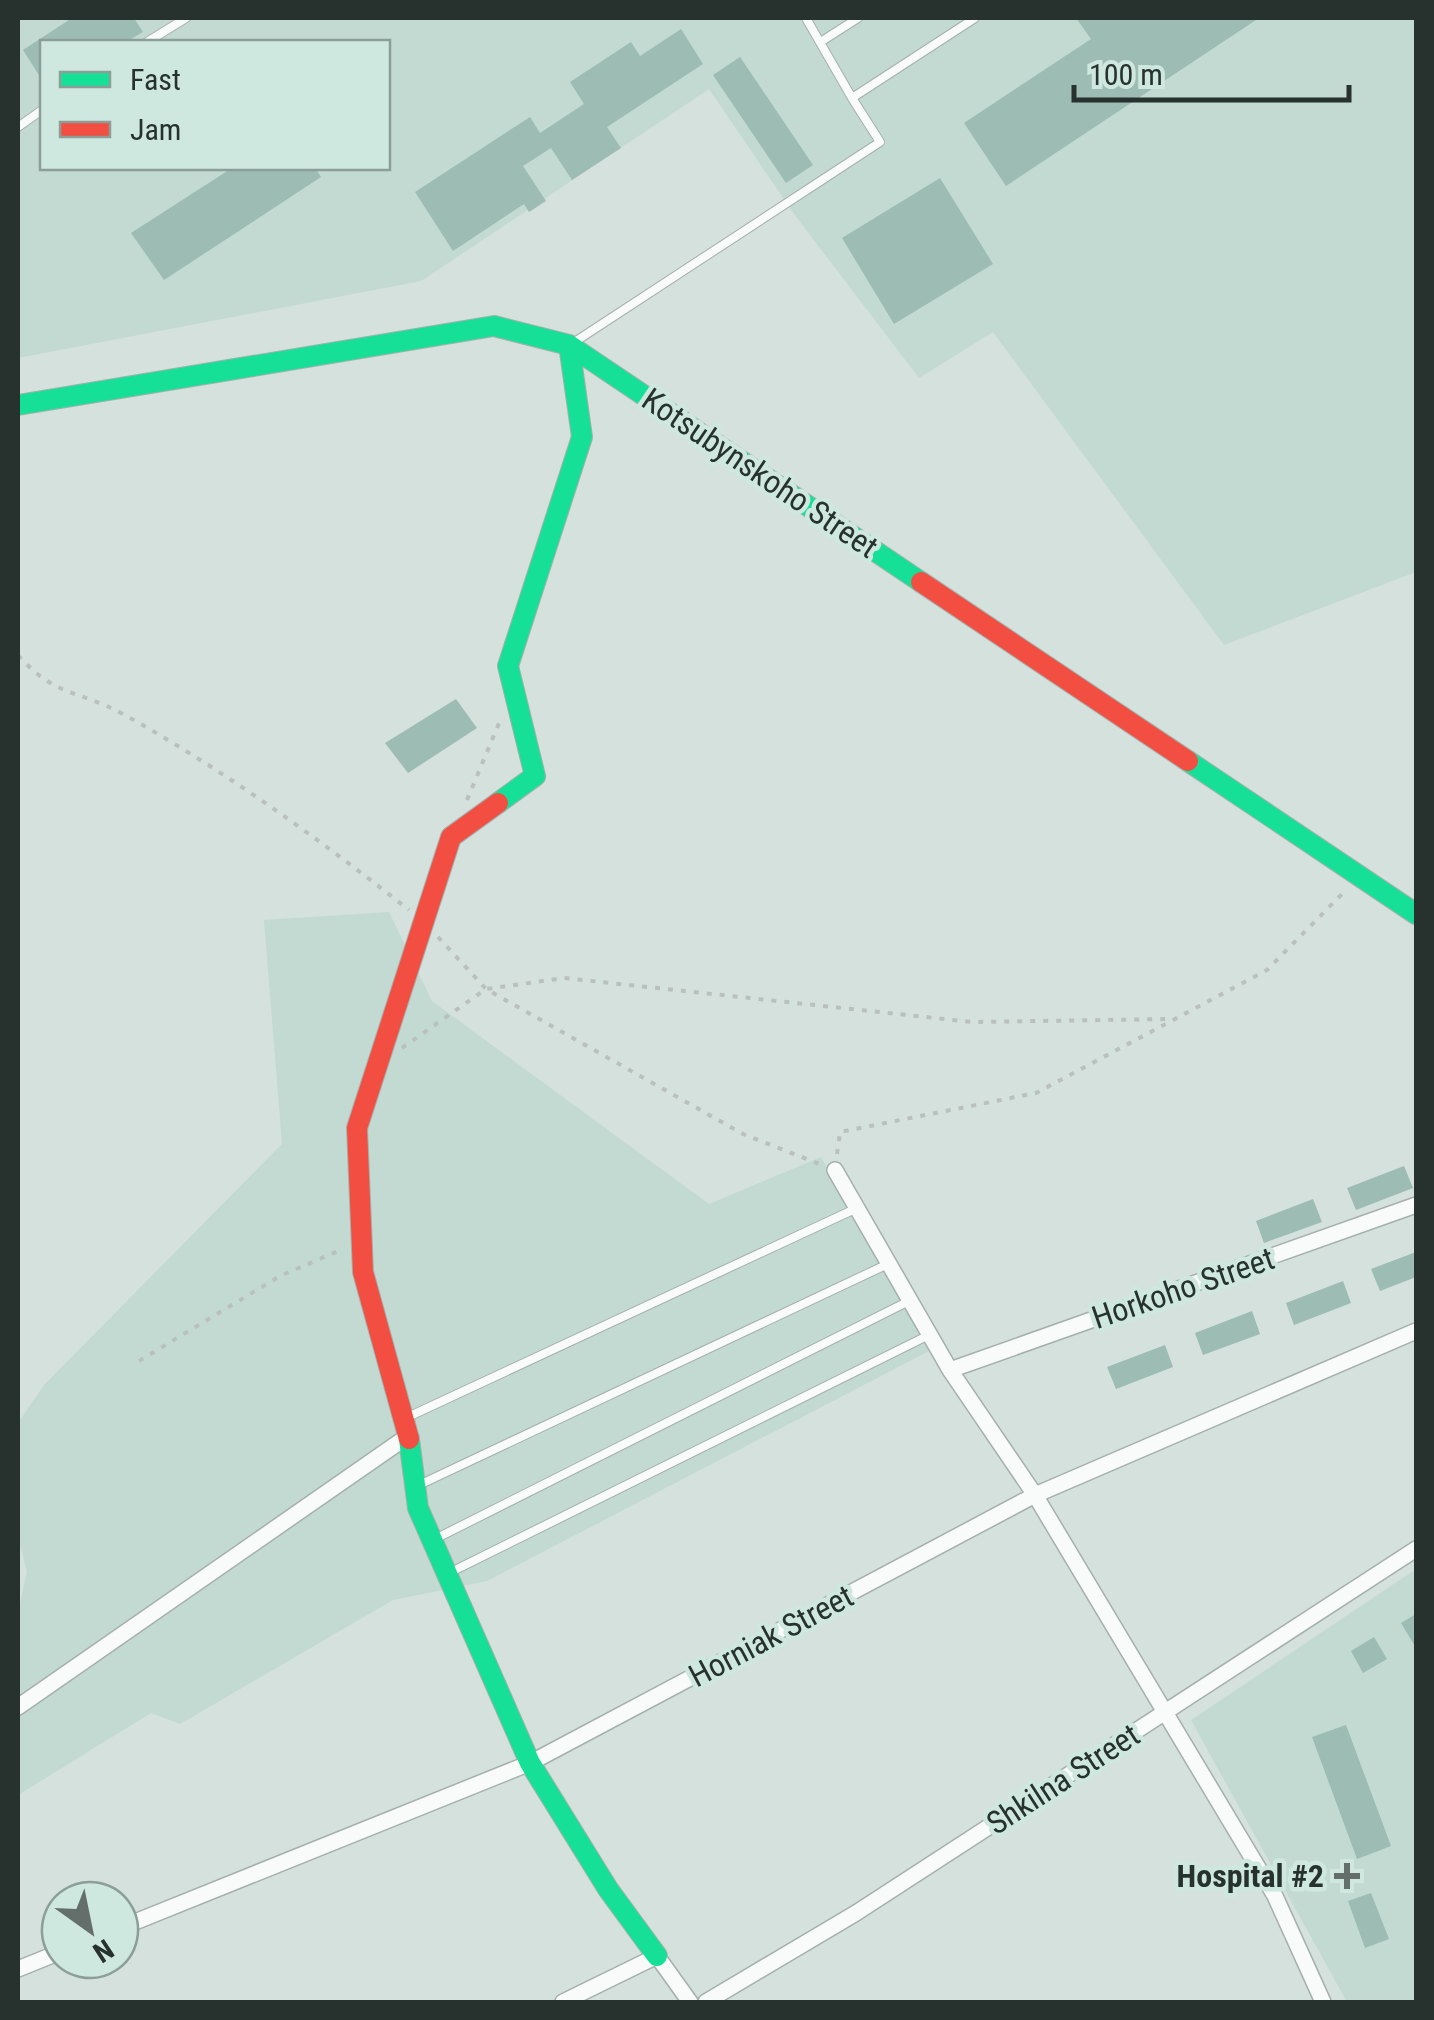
<svg xmlns="http://www.w3.org/2000/svg" width="1434" height="2020" font-family="'Roboto Condensed',sans-serif">
	<style>
		.built { fill: #c2dad2; fill-rule: evenodd }
		.building { fill: #9cbcb4 }
		.lines { fill: none; stroke-linecap: round; stroke-linejoin: round }
		.lane-casing { stroke: #a5b0ac; stroke-width: 10 }
		.street-casing { stroke: #a5b0ac; stroke-width: 18 }
		.fast-casing { stroke: #a5b0ac; stroke-width: 22 }
		.jam-casing { stroke: #a5b0ac; stroke-width: 22 }
		.path { stroke: #bac0be; stroke-width: 4; stroke-dasharray: 5 8; stroke-linecap: butt }
		.lane { stroke: #f9fafa; stroke-width: 8 }
		.street { stroke: #f9fafa; stroke-width: 15 }
		.fast { stroke: #16e098; stroke-width: 20 }
		.jam { stroke: #f24e42; stroke-width: 20 }
		.poi-dot { fill: #646f6b; stroke: #cee7df; stroke-width: 4 }
		.labels { text-anchor: middle; stroke-width: 9; stroke-linejoin: round; paint-order: stroke }
		.street-label { font-size: 32px; fill: #27312e; stroke: #cee7df }
		.poi-label { font-size: 32px; font-weight: bold; fill: #27312e; stroke: #cee7df; text-anchor: end }
	</style>
	<rect width="100%" height="100%" fill="#d4e1dd"/>
	<!-- built -->
	<path class="built" d="M18 18H1416V572L1224 645 993 332 919 378 797 218 709 89 421 281 18 358ZM42 42H388V168H42Z
		M389 912 432 1001 709 1204 821 1157 929 1351 487 1581 393 1600 180 1724 151 1713 18 1795V1613L27 1571 18 1538V1423L44 1385 282 1144 264 920Z
		M1416 1569V2002H1347L1191 1720Z"/>
	<!-- building -->
	<path class="building" d="M72 18H134L143 32 126 42H42V80L23 50Z
		M1076 18H1259L1006 186 964 123 1091 39Z
		M681 29 703 64 607 127 621 148 572 180 551 148 523 166 546 201 529 212 524 204 453 251 415 192 530 117 540 133 584 104 570 82 631 42 640 56Z
		M740 57 813 165 786 183 713 75Z
		M232 168H315L321 177 164 280 131 233Z
		M940 178 993 264 894 324 842 238Z
		M456 699 477 728 408 773 385 743Z
		M1404 1166 1413 1188 1356 1210 1347 1188Z
		M1313 1199 1322 1222 1264 1243 1256 1221Z
		M1416 1252V1277L1380 1291 1371 1269Z
		M1343 1281 1351 1303 1294 1325 1286 1303Z
		M1252 1311 1260 1334 1203 1355 1195 1333Z
		M1165 1345 1173 1367 1116 1389 1107 1367Z
		M1416 1614V1648L1401 1623Z
		M1374 1637 1387 1659 1363 1673 1351 1651Z
		M1346 1725 1391 1846 1357 1859 1312 1737Z
		M1371 1893 1389 1939 1365 1948 1348 1901Z"/>
	<g class="lines">
		<defs>
			<path id="lane" d="M806 18 852 98
				M822 41 858 18
				M147 42 186 18
				M18 127 42 110
				M573 343 880 142 852 98 975 18
				M410 1416 855 1209
				M419 1485 890 1263
				M433 1540 909 1301
				M449 1573 929 1335"/>
			<path id="street" d="M835 1170 950 1370 1035 1495 1275 1896 1323 2002
				M950 1370 1416 1205
				M18 1707 408 1436
				M120 1928 530 1763 1035 1495 1416 1331
				M18 1969 60 1952
				M563 2002 657 1956 690 2002
				M706 2002 856 1913 1416 1549"/>
			<path id="fast" d="M18 405 494 326 569 345 921 582
				M1188 761 1416 914
				M498 803 535 776 508 666 582 437 569 345
				M409 1439 418 1508 530 1763 608 1889 657 1956"/>
			<path id="jam" d="M921 582 1188 761
				M409 1439 363 1272 357 1128 451 837 498 803"/>
		</defs>
		<!-- lane casing -->
		<use href="#lane" class="lane-casing"/>
		<!-- street casing -->
		<use href="#street" class="street-casing"/>
		<!-- fast casing -->
		<use href="#fast" class="fast-casing"/>
		<!-- jam casing -->
		<use href="#jam" class="jam-casing"/>
		<!-- path -->
		<path class="path" d="M18 655C56 698 77 689 123 714 224 770 319 839 409 910
			M467 800 502 716
			M438 937 486 989 743 1134 822 1165
			M402 1048 486 989 564 978 972 1022 1170 1019
			M837 1154 840 1132 1036 1093 1267 970 1346 890
			M139 1361 280 1276 343 1249"/>
		<!-- lane -->
		<use href="#lane" class="lane"/>
		<!-- street -->
		<use href="#street" class="street"/>
		<!-- fast -->
		<use href="#fast" class="fast"/>
		<!-- jam -->
		<use href="#jam" class="jam"/>
	</g>
	<!-- markers -->
	<path class="poi-dot" d="M1342 1861h10v10h10v10h-10v10h-10v-10h-10v-10h10z"/>
	<g class="labels">
		<!-- street labels -->
		<g class="street-label">
			<text transform="translate(760 473) rotate(34)" y="11">Kotsubynskoho Street</text>
			<text transform="translate(1183 1288) rotate(-19)" y="11">Horkoho Street</text>
			<text transform="translate(771 1636) rotate(-28)" y="11">Horniak Street</text>
			<text transform="translate(1063 1779) rotate(-33)" y="11">Shkilna Street</text>
		</g>
		<!-- poi labels -->
		<g class="poi-label">
			<text x="1324" y="1887">Hospital #2</text>
		</g>
	</g>
	<!-- border -->
	<rect width="1434" height="2020" fill="none" stroke="#27312e" stroke-width="40"/>
	<!-- legend -->
	<rect x="40" y="40" width="350" height="130" fill="#cee7df" stroke="#8b9e98" stroke-width="2.5"/>
	<rect x="60" y="72" width="50" height="15" fill="#16e098" stroke="#8b9e98" stroke-width="2.5"/>
	<text x="130" y="90" font-size="30" fill="#27312e">Fast</text>
	<rect x="60" y="122" width="50" height="15" fill="#f24e42" stroke="#8b9e98" stroke-width="2.5"/>
	<text x="130" y="140" font-size="30" fill="#27312e">Jam</text>
	<!-- north arrow -->
	<g transform="translate(90 1930) rotate(147)"><circle r="48" fill="#cee7df" stroke="#8b9e98" stroke-width="2.5"/>
	<path d="M0-8L18 38L0 25L-18 38Z" fill="#646f6b"/>
	<text y="-15" font-size="28" font-weight="bold" text-anchor="middle" fill="#27312e">N</text>
	</g>
	<!-- scale -->
	<path d="M1074 85v15h275v-15" fill="none" stroke="#27312e" stroke-width="5"/>
	<text x="1089" y="85" font-size="30" fill="#27312e" stroke="#cee7df" stroke-width="8" paint-order="stroke">100 m</text>
</svg>
